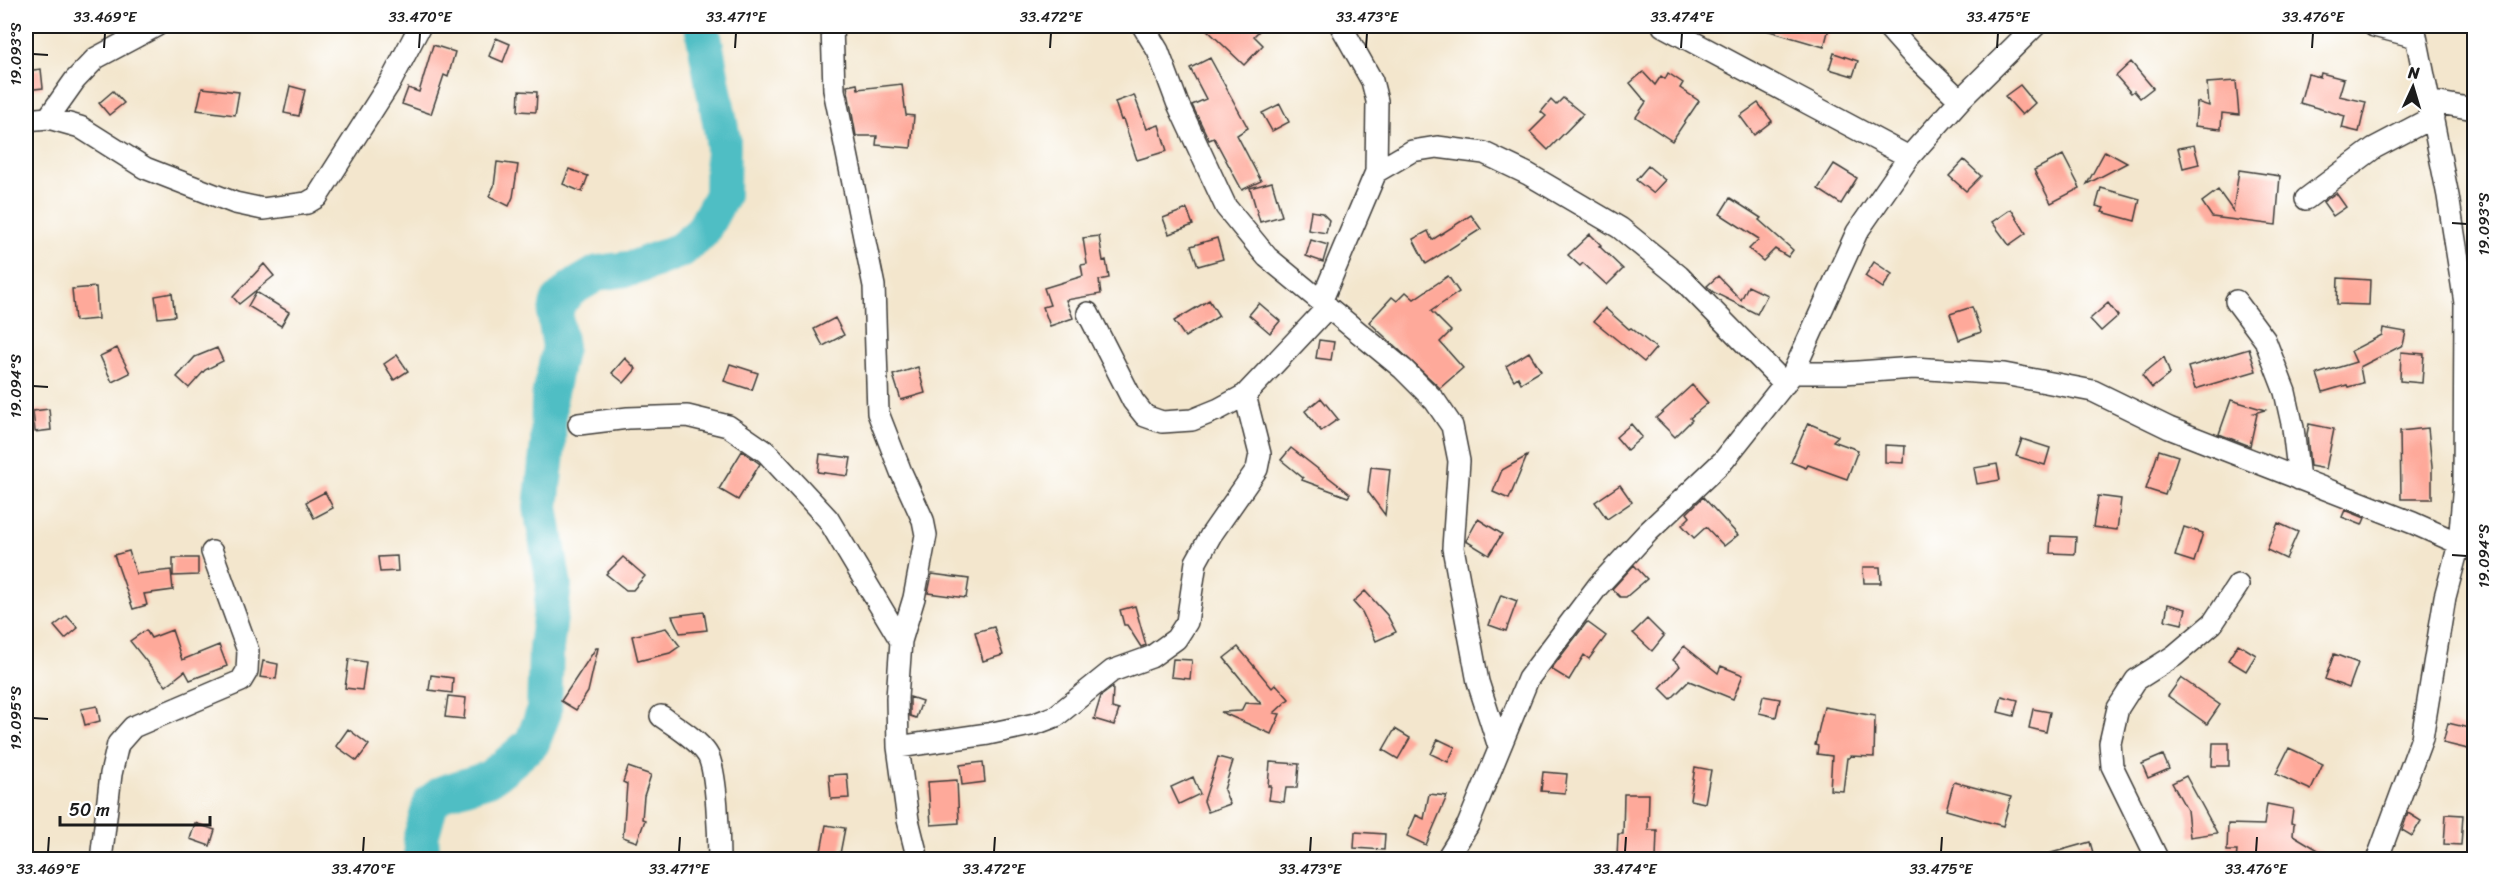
<svg xmlns="http://www.w3.org/2000/svg" width="2500" height="885" font-family="Sriracha,sans-serif">
	<style>
		.lines { fill: none; stroke-linecap: round; stroke-linejoin: round }
		.river { stroke: #4fbec4; stroke-width: 36 }
		.building { fill: #fea99a }
		.minor-casing { stroke: #3c3a37; stroke-width: 24 }
		.minor { stroke: #fff; stroke-width: 21 }
		.ticks { fill: none; stroke: #1c1c1c; stroke-width: 2 }
		.neatline { fill: none; stroke: #1c1c1c; stroke-width: 2 }
		.ticks-label { font-size: 15px; text-anchor: middle; fill: #1c1c1c }
	</style>
	<rect width="100%" height="100%" fill="#fff"/>
	<filter id="ink" filterUnits="userSpaceOnUse"><feTurbulence type="fractalNoise" baseFrequency=".0167" numOctaves="2"/><feDisplacementMap in="SourceGraphic" scale="12" xChannelSelector="R" yChannelSelector="G"/><feConvolveMatrix kernelMatrix="1 2 1 2 8 2 1 2 1" color-interpolation-filters="sRGB"/></filter>
	<filter id="wash" filterUnits="userSpaceOnUse"><feTurbulence type="fractalNoise" baseFrequency=".008" numOctaves="4" result="noise"/><feDisplacementMap in="SourceGraphic" scale="24" xChannelSelector="R" yChannelSelector="G"/><feGaussianBlur stdDeviation="1.35" result="paint"/><feColorMatrix in="noise" values="0 0 0 0 0 0 0 0 0 0 0 0 0 0 0 0 0 1.4 0 .05"/><feComposite in="paint" operator="in"/></filter>
	<g filter="url(#wash)">
		<rect width="100%" height="100%" fill="#f3e6cd"/>
		<g class="lines">
			<!-- river -->
			<path class="river" d="M423 860 421 837 431 802 443 793 488 779 504 767 532 743 544 712 546 648 554 586 541 507 548 445 549 397 560 347 555 317 558 302 571 289 598 273 634 268 681 250 702 232 722 195 723 139 702 26"/>
		</g>
		<g id="blocks">
			<!-- building -->
			<path class="building" d="M1203 26H1264L1254 36 1263 45 1244 65Z
				M1767 26H1819L1829 28 1824 47 1766 30Z
				M496 38 510 44 503 62 489 56Z
				M433 45 455 52 448 77 444 75 431 114 402 104 408 88 419 92Z
				M1834 53 1858 61 1853 76 1829 69Z
				M1210 58 1248 128 1237 135 1261 181 1242 190 1214 138 1209 140 1192 105 1206 99 1190 68Z
				M2131 62 2153 88 2140 98 2134 91 2131 93 2116 76Z
				M41 69 43 88 26 90V71Z
				M1643 72 1655 85 1661 76 1665 79 1668 73 1683 83 1680 88 1699 101 1672 141 1636 117 1646 102 1630 83Z
				M2321 73 2344 79 2339 96 2366 102 2359 132 2342 128 2345 116 2300 103 2308 74 2320 77Z
				M2236 81 2239 115 2222 113 2221 129 2195 126 2197 102 2209 106 2207 83Z
				M857 84 858 89 902 84 906 115 914 116 911 148 876 145 877 136H856L847 86Z
				M2020 85 2035 103 2022 115 2005 96Z
				M290 86 305 90 299 116 284 113Z
				M202 88 239 92 235 115 197 110Z
				M113 91 124 103 109 115 99 103Z
				M519 91 537 92 536 112 518 111Z
				M1134 95 1147 129 1159 125 1167 151 1137 160 1123 119 1121 120 1115 102Z
				M1563 98 1583 114 1548 150 1530 132 1546 116 1541 112 1551 100 1556 105Z
				M1758 103 1772 121 1754 135 1740 116Z
				M1280 104 1289 122 1272 131 1262 113Z
				M2194 145 2199 164 2183 168 2178 148Z
				M2105 151 2127 163 2087 184Z
				M2063 155 2080 188 2051 203 2034 170Z
				M1964 160 1981 176 1966 191 1949 176Z
				M497 162 518 165 513 197 509 206 489 196 494 186Z
				M1834 164 1857 178 1841 204 1818 189Z
				M1648 166 1665 180 1653 193 1636 180Z
				M569 169 588 176 582 192 563 184Z
				M2239 170 2280 176 2276 225 2212 217 2202 202 2218 190 2233 211Z
				M1272 182 1282 216 1260 222 1250 188Z
				M2101 188 2140 199 2135 221 2102 212 2104 208 2096 206Z
				M2336 193 2346 207 2333 216 2323 202Z
				M1730 198 1761 218 1759 220 1793 250 1788 257 1775 249 1763 261 1749 249 1759 239 1720 214Z
				M1187 209 1193 225 1169 234 1163 218Z
				M2011 209 2026 233 2009 245 1992 222Z
				M1311 211 1322 213 1329 220 1326 233 1308 230Z
				M1471 215 1481 229 1426 264 1413 239 1428 231 1432 240Z
				M1590 234 1601 245 1599 246 1623 269 1607 285 1583 263 1580 266 1568 255Z
				M1099 236 1103 261 1106 260 1109 278 1099 280 1101 294 1066 300 1073 318 1050 326 1043 307 1050 305 1044 288 1083 276 1081 265 1087 264 1083 238Z
				M1217 238 1223 259 1198 266 1191 246Z
				M1311 240 1328 245 1323 262 1306 256Z
				M1874 262 1892 274 1883 288 1865 276Z
				M264 264 274 276 239 304 233 297Z
				M1448 276 1459 292 1431 311 1451 331 1440 342 1463 368 1440 388 1369 322 1392 297 1397 301 1406 292 1414 299Z
				M1718 276 1741 300 1748 286 1767 295 1757 314 1713 292 1707 286Z
				M2338 278 2370 280 2369 305 2337 304Z
				M96 287 98 319 75 321 72 289Z
				M256 292 289 312 281 326 248 306Z
				M172 293 175 316 158 318 155 296Z
				M1209 300 1219 316 1185 337 1174 321Z
				M1259 303 1280 321 1270 333 1249 315Z
				M2108 303 2118 316 2101 331 2090 319Z
				M1972 307 1981 332 1959 340 1950 314Z
				M1605 308 1629 329 1631 328 1656 348 1644 362 1594 321Z
				M835 318 844 335 823 346 814 329Z
				M2383 328 2406 332 2403 345 2360 367 2363 383 2348 387 2347 385 2323 392 2317 374 2356 362 2351 351 2382 335Z
				M1319 340 1334 342 1331 360 1316 358Z
				M117 348 130 373 112 382 100 356Z
				M217 348 223 361 205 370 189 388 177 377 195 357Z
				M2249 349 2256 371 2195 389 2188 367Z
				M1529 352 1541 371 1521 383 1518 377 1514 380 1506 366Z
				M2401 352 2424 354 2422 383 2400 381Z
				M397 355 408 371 394 380 384 364Z
				M2164 357 2170 374 2152 388 2142 375Z
				M625 358 636 369 624 383 612 373Z
				M730 364 758 373 752 390 724 381Z
				M918 367 925 393 901 400 893 375Z
				M1692 385 1708 403 1690 418 1692 420 1675 437 1656 418Z
				M1321 398 1338 419 1321 431 1305 411Z
				M2231 400 2265 410 2254 413 2257 414 2250 446 2219 434Z
				M49 409 51 430 35 432 33 411Z
				M1808 423 1838 436 1833 441 1858 450 1847 479 1808 465 1806 468 1791 462Z
				M1631 424 1642 437 1627 450 1616 437Z
				M2309 424 2334 429 2326 469 2310 466 2307 434Z
				M2428 428 2432 467V499H2401L2400 431Z
				M2022 439 2050 448 2045 465 2016 456Z
				M1885 445 1905 446 1904 463 1885 462Z
				M1291 448 1350 494 1348 497 1302 480 1303 478 1281 460Z
				M2159 450 2178 456 2165 495 2146 489Z
				M742 451 760 464 738 500 719 489Z
				M820 454 851 458 848 476 818 472Z
				M1527 456 1509 499 1493 492 1502 470Z
				M1997 464 2000 480 1977 484 1974 468Z
				M1371 467 1390 469 1385 515 1368 492Z
				M1620 485 1632 502 1607 519 1595 502Z
				M325 492 333 508 314 518 306 502Z
				M2098 496 2121 499 2117 530 2093 527Z
				M1703 497 1738 535 1724 546 1706 527 1694 538 1682 525 1690 517 1687 513Z
				M2345 510 2365 518 2362 525 2342 517Z
				M1478 519 1502 534 1489 555 1466 541Z
				M2278 523 2298 532 2286 559 2267 550Z
				M2184 527 2203 533 2194 562 2175 556Z
				M2051 536 2076 537 2075 554 2050 553Z
				M129 551 136 574 171 570 173 590 144 594 147 605 133 609 114 555Z
				M397 556 398 571 380 572 378 557Z
				M623 557 645 576 633 590H626L606 574Z
				M173 558H198V575L173 576Z
				M1634 565 1647 579 1626 597H1620L1612 589Z
				M1863 567H1880L1881 583H1864Z
				M932 574 969 579 966 598 928 593Z
				M1365 591 1387 615 1396 632 1376 641 1362 612 1353 602Z
				M1501 595 1517 601 1506 631 1489 625Z
				M2168 604 2186 609 2182 624 2165 620Z
				M1135 606 1146 645 1141 647 1127 625H1124L1120 610Z
				M704 612 707 630 680 633 672 616Z
				M67 616 78 628 65 639 54 626Z
				M1647 619 1664 636 1652 651 1633 633Z
				M1587 622 1606 636 1589 659 1584 655 1569 680 1551 669Z
				M994 627 1003 655 983 661 975 632Z
				M666 628 680 646 670 653 638 661 632 636Z
				M146 630 151 638 172 630 182 660 219 645 227 666 190 680 185 671 166 686 130 641Z
				M2238 644 2256 655 2246 671 2228 660Z
				M1684 646 1718 673 1721 666 1743 675 1733 699 1689 681 1671 699 1660 688 1680 666 1673 660Z
				M1238 647 1272 688 1276 684 1289 699 1274 713 1280 714 1271 734 1221 712 1241 711 1245 703 1261 704 1224 658Z
				M596 648H598L588 692 576 710 561 701Z
				M2334 654 2358 663 2349 688 2325 679Z
				M349 659 366 662 362 690 345 688Z
				M1173 659 1192 660 1190 679 1171 677Z
				M263 661 278 664 276 679 260 677Z
				M431 675 453 678 452 693 429 690Z
				M2181 678 2220 705 2207 724 2168 696Z
				M1113 687 1112 708 1119 710 1114 725 1094 719 1101 696Z
				M448 696 466 698 464 719 445 717Z
				M1763 696 1780 699 1776 717 1759 713Z
				M2002 696 2018 700 2014 716 1998 712Z
				M910 697 922 701 916 718 910 716Z
				M97 706 100 721 85 725 81 709Z
				M1824 707 1875 716 1874 757 1850 756 1849 758H1847L1843 791 1830 790 1832 756 1817 754 1818 746 1815 745Z
				M2033 709 2050 712 2046 732 2029 728Z
				M2448 723 2473 729 2468 749 2443 743Z
				M348 729 369 745 357 761 336 746Z
				M1395 729 1410 738 1398 759 1383 750Z
				M1438 739 1455 747 1448 762 1431 754Z
				M2213 743H2229V766H2212Z
				M2289 748 2323 764 2311 790 2276 774Z
				M2163 755 2169 769 2148 778 2142 764Z
				M1218 757 1233 761 1224 790 1230 804 1208 812 1204 801Z
				M983 762 985 782 962 785 960 765Z
				M1270 762 1299 764 1297 788H1286L1284 802 1269 800 1271 786H1268Z
				M628 767 651 775 644 796 642 819 645 820 637 842 623 837 627 784 623 782Z
				M1695 767 1711 770 1705 803 1690 800Z
				M1543 772 1567 774 1565 793 1541 791Z
				M847 774 849 798 831 799 829 775Z
				M2186 776 2217 833 2190 837 2187 810 2172 783Z
				M1193 777 1200 794 1179 804 1171 787Z
				M957 780 959 823 931 825 928 782Z
				M1954 782 2011 797 2003 826 1946 810Z
				M1429 794 1447 796 1426 845 1407 836 1416 815 1424 819Z
				M1624 794H1649L1648 830H1657L1656 860 1617 858 1618 834H1623Z
				M2267 804 2293 809 2291 823 2294 824 2293 835 2335 860H2236L2237 851H2227L2228 824 2264 825Z
				M2408 813 2421 821 2412 836 2402 830Z
				M2446 814 2463 815 2461 845 2444 844Z
				M195 823 215 830 210 846 190 839Z
				M826 825 845 828 840 854 821 851Z
				M1355 832 1385 834 1384 850 1354 848Z
				M2090 842 2095 860H2045L2044 855Z"/>
		</g>
	</g>
	<g filter="url(#ink)">
		<use href="#blocks" fill-opacity="0" stroke="#3c3a37" stroke-width="1.5"/>
		<g class="lines">
			<defs>
				<path id="minor" d="M832 26 834 90 874 286 878 413 901 472 923 520 926 535 914 598 901 641 897 698 898 747 908 820 918 860
					M1143 26 1158 51 1177 102 1226 207 1267 257 1403 369 1435 401 1452 426 1459 461 1453 548 1478 682 1499 747
					M1663 26 1909 157
					M1887 26 1910 52 1960 100
					M2374 26 2416 37
					M2428 101 2474 109
					M48 118 75 80 96 58 156 26
					M26 120 48 118 80 127 145 168 235 203 263 209 307 203 317 197 391 81 420 26
					M1376 172 1412 151 1437 147 1484 153 1528 174 1620 228 1679 276 1785 384
					M2306 199 2374 148 2433 117
					M2236 301 2265 340 2285 392 2293 428 2299 479
					M1321 302 1376 172 1377 101 1372 81 1341 26
					M1088 313 1133 401 1145 416 1162 422 1192 420 1219 409 1245 395 1328 307
					M1793 373H1844L1914 368 2004 374 2093 391 2169 428 2413 523 2474 550
					M579 424 628 418 687 416 728 426 766 452 828 519 901 641
					M661 716C676 727 697 739 707 754 717 768 719 840 719 860
					M898 747 988 734 1035 724 1056 716 1112 671 1151 657 1176 639 1187 622 1196 562 1211 535 1257 469 1260 454 1245 395
					M101 860 111 774 118 744 133 727 241 681 247 671 248 651 212 552
					M1446 860 1468 825 1528 679 1598 586 1648 532 1724 460 1793 373 1857 232 1909 157 1960 100 2035 26
					M2158 860 2112 766 2110 743 2118 708 2136 680 2174 656 2213 623 2238 585
					M2377 860 2422 738 2445 597 2459 544 2464 483 2465 303 2448 196 2414 26"/>
			</defs>
			<!-- minor casing -->
			<use href="#minor" class="minor-casing"/>
			<!-- minor -->
			<use href="#minor" class="minor"/>
		</g>
	</g>
	<!-- ticks -->
	<path class="ticks" d="M104 48 105 33M419 48 420 33M735 48 736 33M1050 48 1051 33M1366 48 1367 33M1681 48 1682 33M1997 48 1998 33M2312 48 2313 33M33 54 48 55M2452 223 2467 224M33 386 48 387M2452 555 2467 556M33 718 48 719M48 852 49 837M363 852 364 837M679 852 680 837M994 852 995 837M1310 852 1311 837M1625 852 1626 837M1941 852 1942 837M2256 852 2257 837"/>
	<!-- margin -->
	<rect width="2500" height="885" fill="none" stroke="#fff" stroke-width="66"/>
	<!-- north arrow -->
	<g transform="translate(2413 87) rotate(4)" stroke="#ffffff" stroke-width="4.5" paint-order="stroke">
	<path d="M0-4.5L10 22L0 15L-10 22Z" fill="#1c1c1c"/>
	<text y="-9" font-size="16" font-weight="bold" text-anchor="middle" fill="#1c1c1c">N</text>
	</g>
	<!-- scale -->
	<path d="M60 816v9h150v-9" fill="none" stroke="#1c1c1c" stroke-width="3"/>
	<text x="69" y="816" font-size="18" fill="#1c1c1c" stroke="#ffffff" stroke-width="4.5" paint-order="stroke">50 m</text>
	<rect x="33" y="33" width="2434" height="819" class="neatline"/>
	<g class="ticks-label">
		<text x="105" y="22">33.469°E</text>
		<text x="420" y="22">33.470°E</text>
		<text x="736" y="22">33.471°E</text>
		<text x="1051" y="22">33.472°E</text>
		<text x="1367" y="22">33.473°E</text>
		<text x="1682" y="22">33.474°E</text>
		<text x="1998" y="22">33.475°E</text>
		<text x="2313" y="22">33.476°E</text>
		<text transform="translate(16 54) rotate(-90)" y="5">19.093°S</text>
		<text transform="translate(2484 224) rotate(-90)" y="5">19.093°S</text>
		<text transform="translate(16 386) rotate(-90)" y="5">19.094°S</text>
		<text transform="translate(2484 556) rotate(-90)" y="5">19.094°S</text>
		<text transform="translate(16 718) rotate(-90)" y="5">19.095°S</text>
		<text x="48" y="874">33.469°E</text>
		<text x="363" y="874">33.470°E</text>
		<text x="679" y="874">33.471°E</text>
		<text x="994" y="874">33.472°E</text>
		<text x="1310" y="874">33.473°E</text>
		<text x="1625" y="874">33.474°E</text>
		<text x="1941" y="874">33.475°E</text>
		<text x="2256" y="874">33.476°E</text>
	</g>
</svg>
